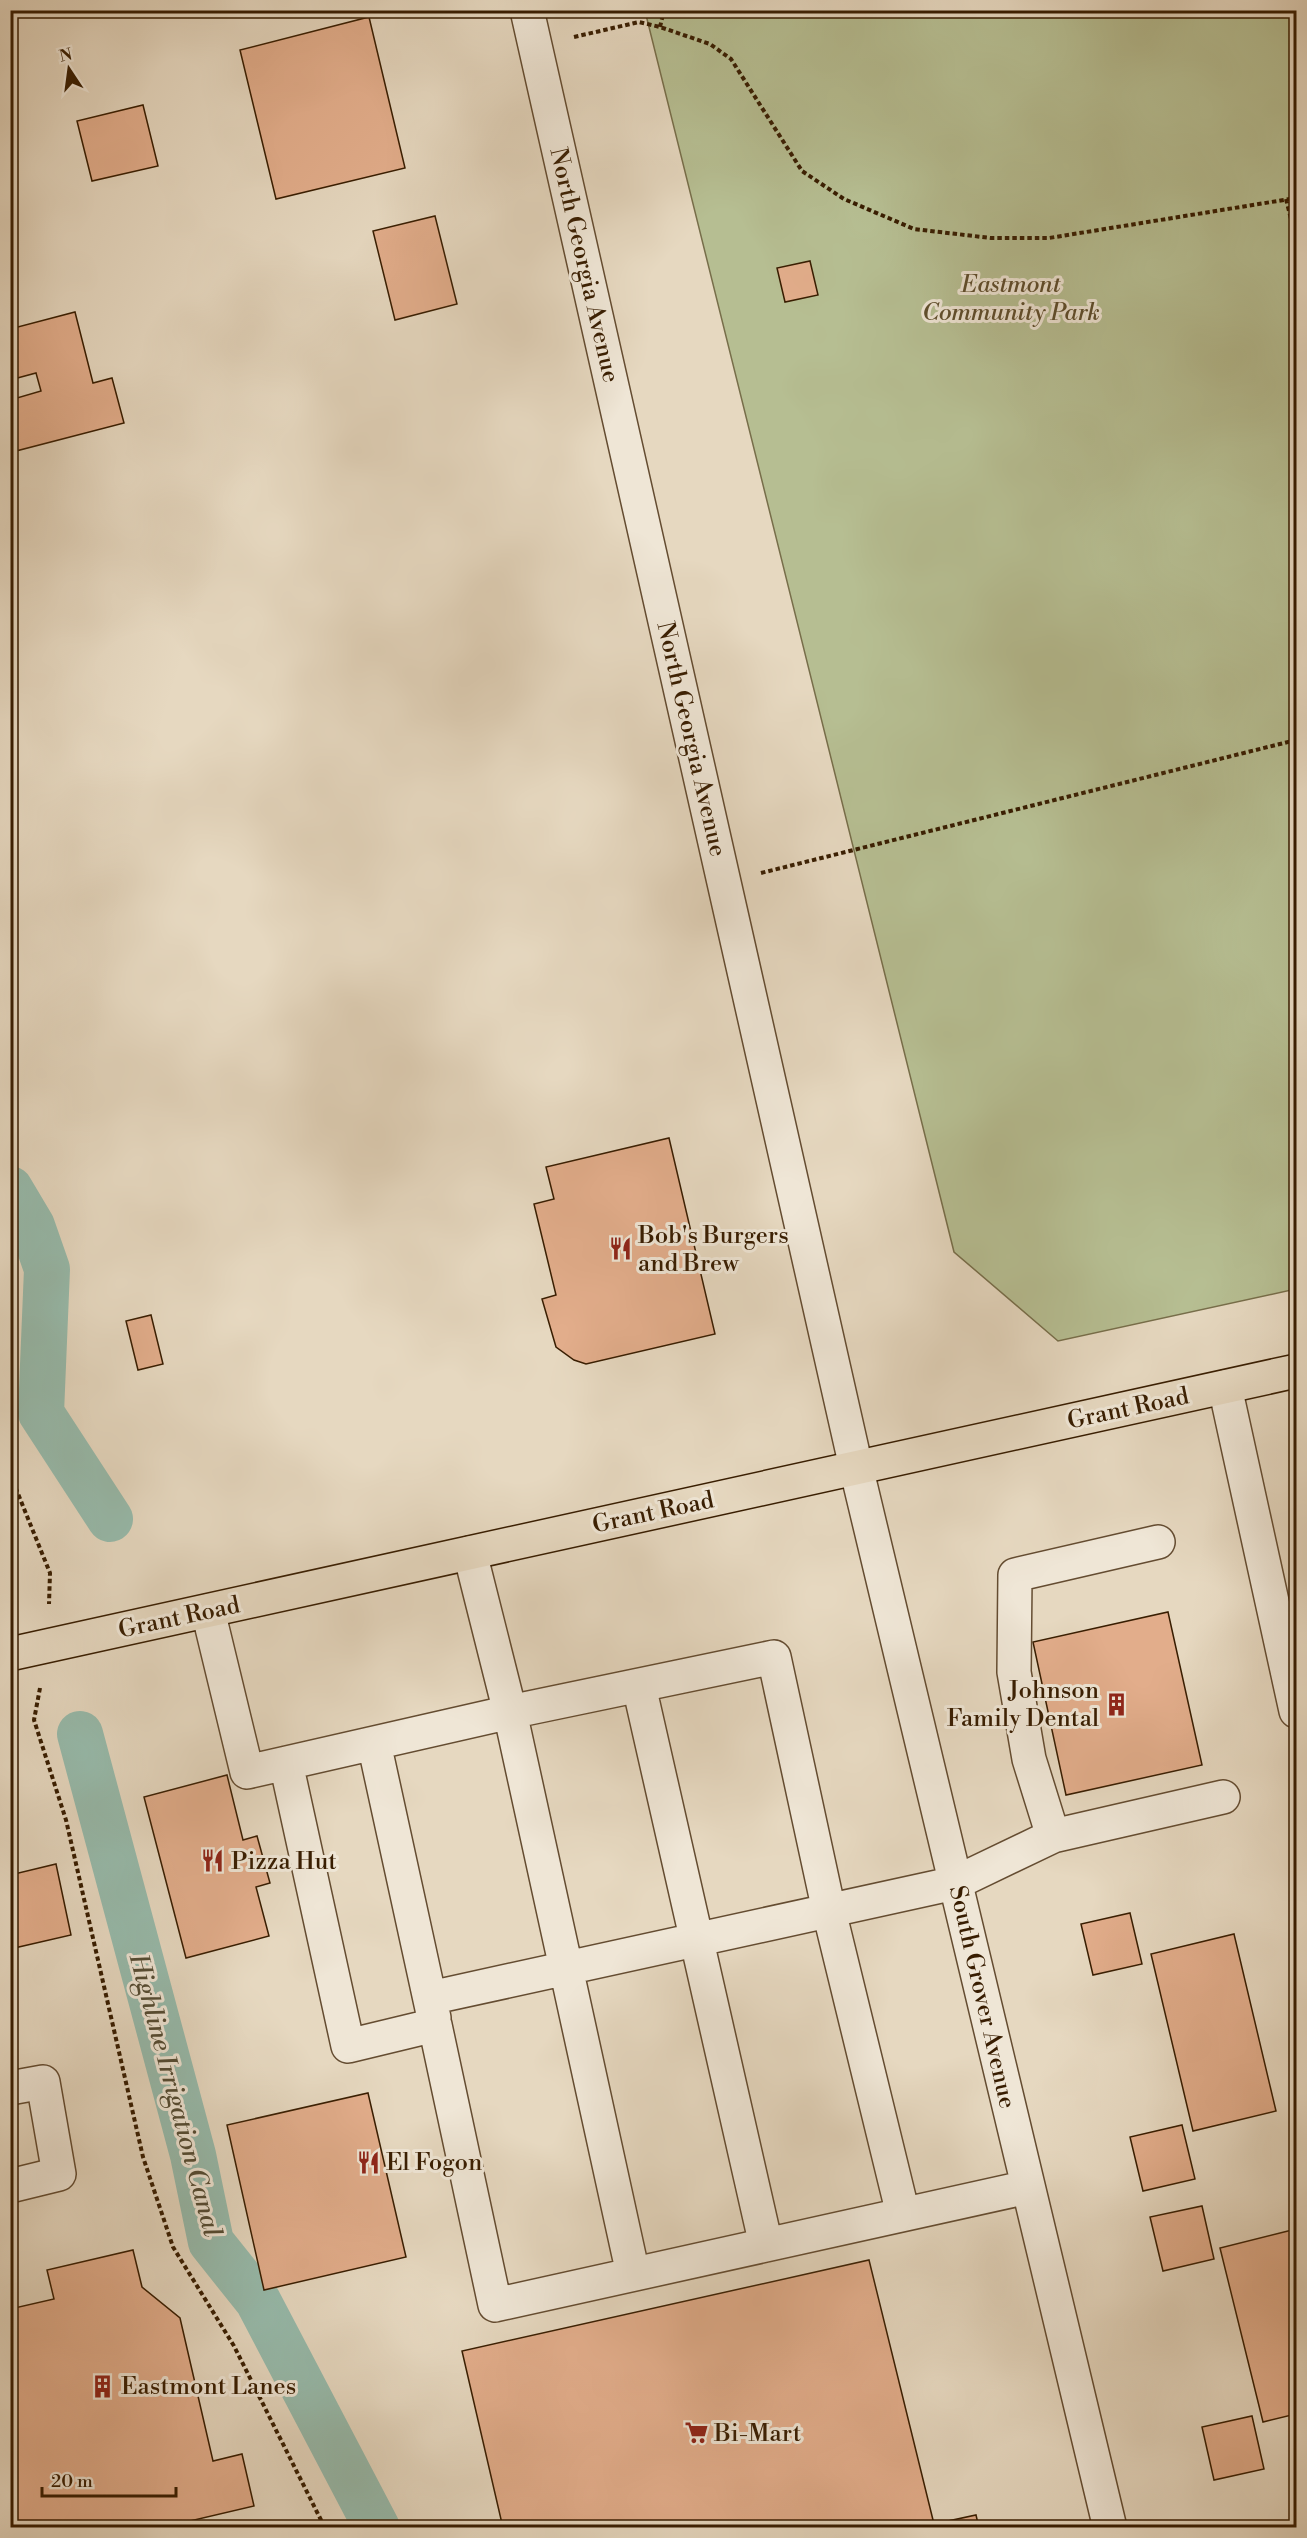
<svg xmlns="http://www.w3.org/2000/svg" width="1307" height="2538" font-family="'Libre Bodoni',serif">
	<style>
		.green { fill: #b6be92; stroke: #776e4a; stroke-width: 1.5 }
		.lines { fill: none; stroke-linecap: round; stroke-linejoin: round }
		.canal { stroke: #97bbac; stroke-width: 46 }
		.building { fill: #e2ad8b; stroke: #381d01; stroke-width: 1.5 }
		.minor-casing { stroke: #644c31; stroke-width: 36 }
		.major-casing { stroke: #381d01; stroke-width: 36 }
		.path { stroke: #381d01; stroke-width: 4; stroke-dasharray: 4.5 3; stroke-linecap: butt }
		.minor { stroke: #efe6d6; stroke-width: 33 }
		.major { stroke: #e6d8c0; stroke-width: 33 }
		.labels { text-anchor: middle; stroke-width: 6; stroke-linejoin: round; paint-order: stroke }
		.street-label { font-size: 24px; fill: #381d01; stroke: #efe6d6 }
		.park-label { font-size: 24px; font-style: italic; fill: #5e4d2c; stroke: #efe6d6 }
		.poi-label { font-size: 24px; fill: #381d01; stroke: #efe6d6; text-anchor: start }
		.water-label { font-size: 26px; font-style: italic; fill: #544c34; stroke: #efe6d6 }
	</style>
	<rect width="100%" height="100%" fill="#e6d8c0"/>
	<filter id="stains"><feTurbulence type="fractalNoise" baseFrequency=".00333" numOctaves="4"/><feColorMatrix values="0 0 0 0 .2 0 0 0 0 .09 0 0 0 0 .02 0 0 0 .5 -.17"/></filter>
	<radialGradient id="worn" r=".72"><stop offset=".6" stop-color="#630" stop-opacity="0"/><stop offset="1" stop-color="#630" stop-opacity=".3"/></radialGradient>
	<!-- green -->
	<path class="green" d="M645 11H1296V1289L1058 1341 954 1252Z"/>
	<g class="lines">
		<!-- canal -->
		<path class="canal" d="M10 1189 32 1226 47 1269 41 1413 110 1519
			M80 1734 193 2155 211 2242 258 2301 377 2528"/>
	</g>
	<!-- building -->
	<path class="building" d="M369 17 405 168 276 199 240 50Z
		M143 105 158 166 92 181 77 121Z
		M435 216 457 304 395 320 373 231Z
		M810 261 818 295 785 302 777 268Z
		M75 312 93 383 112 378 124 423 16 451 10 429V400L41 391 36 373 10 380V329Z
		M669 1138 715 1334 586 1364 574 1360 556 1347 542 1299 556 1295 534 1204 554 1199 546 1167Z
		M151 1315 163 1364 138 1370 126 1321Z
		M1168 1612 1202 1765 1066 1795 1033 1642Z
		M227 1775 243 1840 257 1836 270 1883 256 1887 269 1936 186 1958 144 1797Z
		M56 1864 71 1935 10 1949V1875Z
		M1130 1913 1142 1964 1093 1975 1081 1924Z
		M1234 1934 1276 2111 1193 2131 1151 1954Z
		M368 2093 406 2257 264 2290 227 2125Z
		M1182 2125 1195 2179 1143 2191 1130 2137Z
		M1202 2206 1214 2259 1163 2271 1150 2217Z
		M1296 2229V2414L1263 2422 1220 2248Z
		M133 2250 142 2287 180 2318 213 2461 242 2454 254 2506 177 2524 178 2528H10V2309L54 2299 47 2270Z
		M869 2260 934 2524 976 2515 979 2528H503L462 2351Z
		M1252 2416 1264 2469 1214 2480 1202 2427Z"/>
	<g class="lines">
		<defs>
			<path id="minor" d="M527 10 856 1467 1110 2528
				M1225 1387 1296 1711
				M208 1611 247 1772 510 1712 470 1553
				M639 1686 766 2245
				M374 1743 434 2018
				M286 1763 348 2046 435 2025 495 2305 1028 2187
				M1053 1836 1029 1759 1014 1672 1015 1575 1158 1542
				M430 1998 955 1883 1053 1836 1223 1797
				M10 2088 43 2082 59 2174 10 2186
				M633 2274 510 1712 774 1657 829 1911 903 2214"/>
			<path id="major" d="M10 1654 1296 1371"/>
		</defs>
		<!-- minor casing -->
		<use href="#minor" class="minor-casing"/>
		<!-- major casing -->
		<use href="#major" class="major-casing"/>
		<!-- path -->
		<path class="path" d="M1291 10 1296 26
			M660 27 664 10
			M574 37 639 22 660 27 710 44 731 59 802 171 844 199 914 229 991 238H1049L1296 198
			M1286 199 1296 239
			M761 873 1296 740
			M10 1474 50 1573 49 1604
			M40 1688 34 1720 66 1820 143 2157 173 2247 234 2346 325 2528"/>
		<!-- minor -->
		<use href="#minor" class="minor"/>
		<!-- major -->
		<use href="#major" class="major"/>
	</g>
	<!-- icons -->
	<defs>
		<symbol id="restaurant-bare" viewBox="-9 -9 18 18"><path d="M-5-6h1v4h1v-4h1v4h1v-4h1v5L-1.5 .5V6h-2V.5L-5-1ZM5-6V6H3V1.5H1.5Q1.5-4 5-6Z" fill="#8f2418" stroke="#efe6d6" stroke-width="2.5" paint-order="stroke"/></symbol>
		<symbol id="building-bare" viewBox="-9 -9 18 18"><path d="M-4-6H4V6H1V3H-1V6H-4ZM-2.5-4.3h1.7v1.8h-1.7ZM.8-4.3h1.7v1.8H.8ZM-2.5-1h1.7V.8h-1.7ZM.8-1h1.7V.8H.8Z" fill="#8f2418" stroke="#efe6d6" stroke-width="2.5" paint-order="stroke"/></symbol>
		<symbol id="supermarket-bare" viewBox="-9 -9 18 18"><path d="M-6-5.5h2.5l.6 2H6L4.5 2H-2.5L-4.4-4H-6ZM-1.5 3.2a1.3 1.3 0 1 0 .1 0ZM3 3.2a1.3 1.3 0 1 0 .1 0Z" fill="#8f2418" stroke="#efe6d6" stroke-width="2.5" paint-order="stroke"/></symbol>
	</defs>
	<g fill-rule="evenodd">
		<use href="#restaurant-bare" x="604" y="1232" width="33" height="33"/>
		<use href="#building-bare" x="1100" y="1688" width="33" height="33"/>
		<use href="#restaurant-bare" x="196" y="1844" width="33" height="33"/>
		<use href="#restaurant-bare" x="352" y="2146" width="33" height="33"/>
		<use href="#building-bare" x="86" y="2370" width="33" height="33"/>
		<use href="#supermarket-bare" x="680" y="2416" width="33" height="33"/>
	</g>
	<g class="labels">
		<!-- street labels -->
		<g class="street-label">
			<text transform="translate(585 265) rotate(77)" y="8">North Georgia Avenue</text>
			<text transform="translate(692 739) rotate(77)" y="8">North Georgia Avenue</text>
			<text transform="translate(1128 1408) rotate(-12)" y="8">Grant Road</text>
			<text transform="translate(653 1512) rotate(-12)" y="8">Grant Road</text>
			<text transform="translate(179 1617) rotate(-12)" y="8">Grant Road</text>
			<text transform="translate(983 1997) rotate(77)" y="8">South Grover Avenue</text>
		</g>
		<!-- park labels -->
		<g class="park-label">
			<text x="1011" y="292">Eastmont<tspan x="1011" dy="28">Community Park</tspan></text>
		</g>
		<!-- poi labels -->
		<g class="poi-label">
			<text x="638" y="1243">Bob's Burgers<tspan x="638" dy="28">and Brew</tspan></text>
			<text x="1099" y="1698" text-anchor="end">Johnson<tspan x="1099" dy="28">Family Dental</tspan></text>
			<text x="231" y="1869">Pizza Hut</text>
			<text x="386" y="2170">El Fogon</text>
			<text x="121" y="2394">Eastmont Lanes</text>
			<text x="714" y="2441">Bi-Mart</text>
		</g>
		<!-- water labels -->
		<g class="water-label">
			<text transform="translate(176 2095) rotate(75)" y="9">Highline Irrigation Canal</text>
		</g>
	</g>
	<!-- margin -->
	<rect width="1307" height="2538" fill="none" stroke="#e6d8c0" stroke-width="36"/>
	<rect x="12" y="12" width="1283" height="2514" fill="none" stroke="#381d01" stroke-width="3"/>
	<rect x="18" y="18" width="1271" height="2502" fill="none" stroke="#381d01" stroke-width="1.5"/>
	<!-- north arrow -->
	<g transform="translate(69 69) rotate(347)" stroke="#efe6d6" stroke-width="4.5" paint-order="stroke">
	<path d="M0-4.5L10 22L0 15L-10 22Z" fill="#381d01"/>
	<text y="-9" font-size="16" font-weight="bold" text-anchor="middle" fill="#381d01">N</text>
	</g>
	<!-- scale -->
	<path d="M42 2487v9h134v-9" fill="none" stroke="#381d01" stroke-width="3"/>
	<text x="51" y="2487" font-size="18" fill="#381d01" stroke="#efe6d6" stroke-width="4.5" paint-order="stroke">20 m</text>
	<rect width="100%" height="100%" filter="url(#stains)"/>
	<rect width="100%" height="100%" fill="url(#worn)"/>
</svg>
